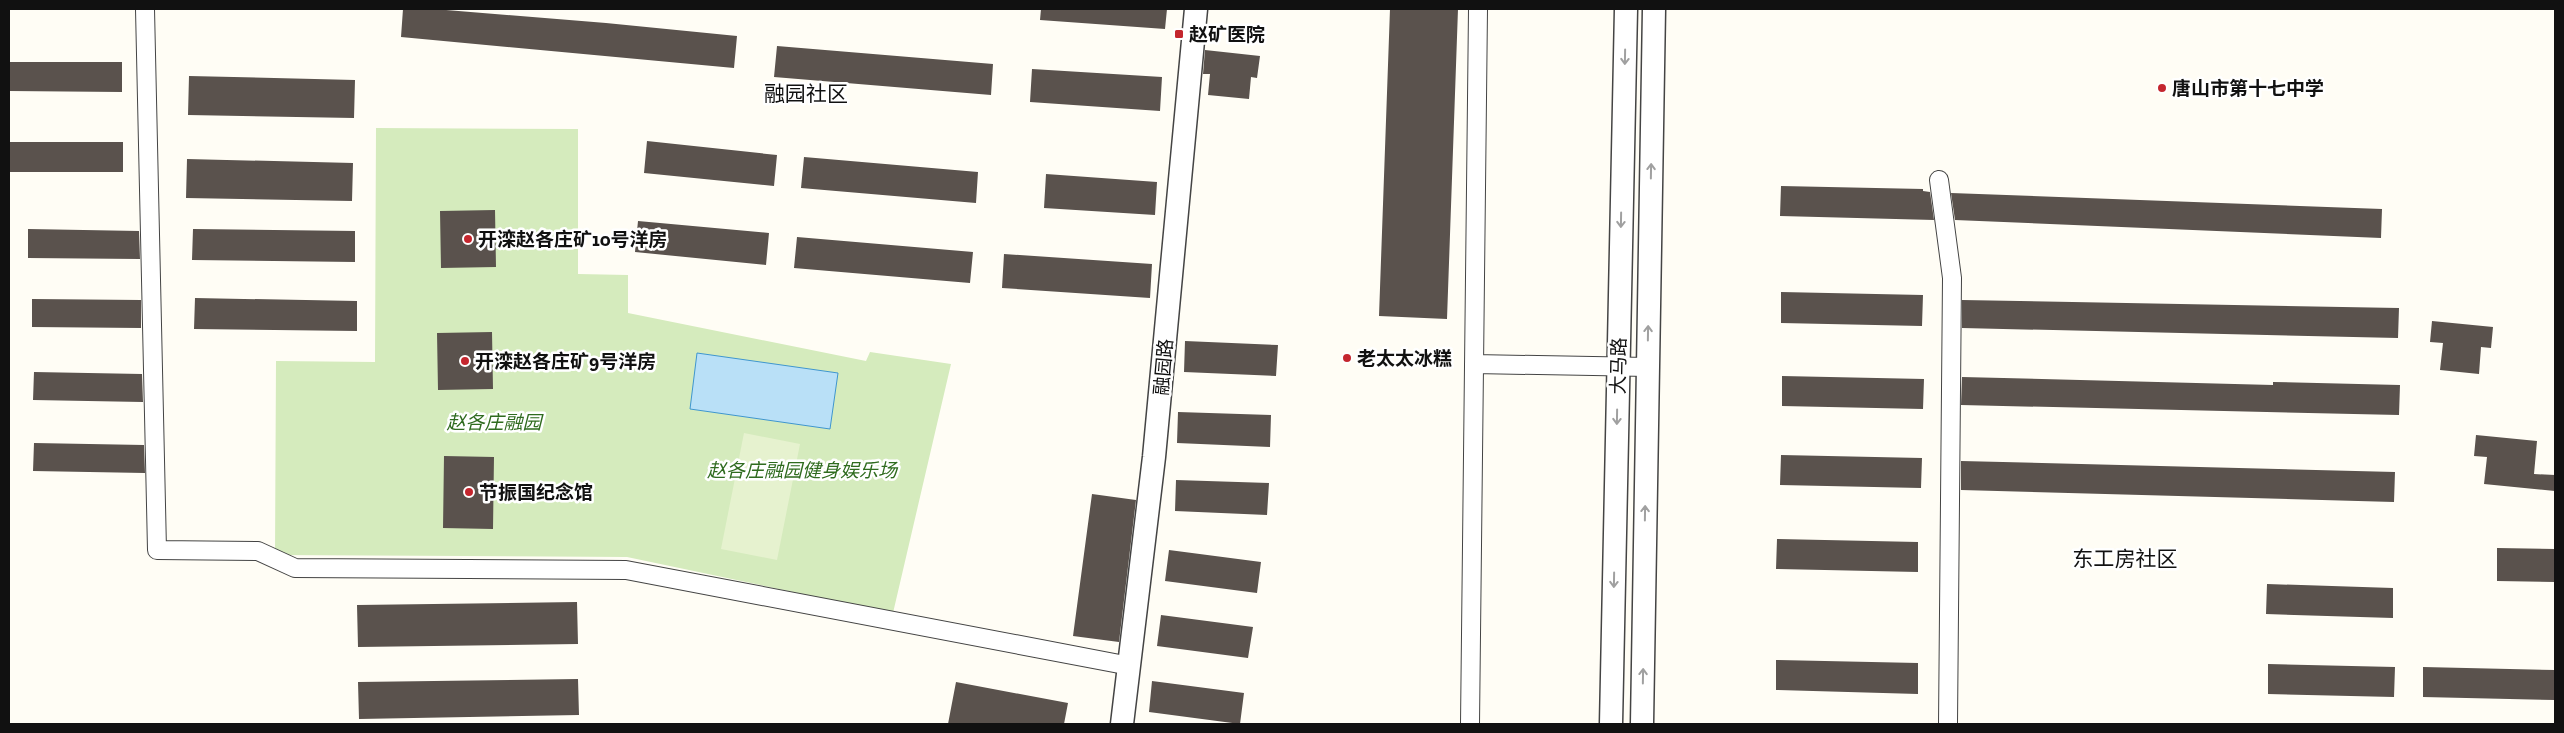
<svg xmlns="http://www.w3.org/2000/svg" width="2564" height="733" font-family="'Zilla Slab','Noto Sans SC',serif">
	<style>
		.green { fill: #d5ebbd }
		.pitch { fill: #e6f2cf }
		.water { fill: #b9e0f7; stroke: #3f96cf }
		.building { fill: #5a524d }
		.lines { fill: none; stroke-linecap: round; stroke-linejoin: round }
		.minor-casing { stroke: #444; stroke-width: 20 }
		.tertiary-casing { stroke: #444; stroke-width: 25 }
		.minor { stroke: #fff; stroke-width: 18 }
		.tertiary { stroke: #fff; stroke-width: 22 }
		.oneway { stroke: #a0a0a0 }
		.poi-dot { fill: #c4262e; stroke: #fff; stroke-width: 2 }
		.labels { text-anchor: middle; stroke-width: 5; stroke-linejoin: round; paint-order: stroke }
		.poi-label { font-size: 19px; font-weight: bold; fill: #111; stroke: #fff; text-anchor: start }
		.street-label { font-size: 19px; fill: #111; stroke: #fff }
		.park-label { font-size: 19px; font-style: italic; fill: #2f6b1f; stroke: #fff }
		.quarter-label { font-size: 21px; fill: #111; stroke: #fff }
	</style>
	<rect width="100%" height="100%" fill="#fffdf5"/>
	<!-- green -->
	<path class="green" d="M376 128 578 129V274L628 275V313L866 361 870 352 951 364 893 613 627 557 275 555 276 361 375 362Z"/>
	<!-- pitch -->
	<path class="pitch" d="M744 433 800 444 777 560 721 549Z"/>
	<!-- water -->
	<path class="water" d="M697 353 838 373 830 429 690 409Z"/>
	<!-- building -->
	<path class="building" d="M403 9H434L606 23 737 36 734 68 401 37Z
		M1041 9H1167L1165 29 1040 20Z
		M1390 9H1458L1447 319 1379 316Z
		M777 46 993 64 991 95 774 77Z
		M1205 50 1260 56 1257 78 1251 77 1249 99 1208 95 1210 74H1203Z
		M9 62H122V92L9 91Z
		M1032 69 1162 77 1160 111 1030 102Z
		M189 76 355 80 354 118 188 115Z
		M647 141 777 155 774 186 644 173Z
		M9 142H123V172H9Z
		M804 157 978 172 976 203 801 188Z
		M187 159 353 163 352 201 186 198Z
		M1046 174 1157 182 1155 215 1044 208Z
		M1781 186 1923 189V191L1930 192 1934 220 1780 216Z
		M1951 193 2382 209 2381 238 1955 220Z
		M495 210 496 267 441 268 440 211Z
		M638 221 769 233 766 265 635 252Z
		M28 229 139 231 140 259 28 258Z
		M193 229 355 231V262L192 260Z
		M797 237 973 252 970 283 794 268Z
		M1004 254 1152 264 1150 298 1002 288Z
		M1781 292 1923 295 1922 326 1781 323Z
		M195 298 357 301V331L194 329Z
		M32 299 141 300V328L32 327Z
		M1962 300 2399 308 2398 338 1962 328Z
		M2432 321 2493 327 2491 348 2481 347 2479 374 2440 370 2443 343 2430 342Z
		M492 332 493 389 438 390 437 333Z
		M1185 341 1278 345 1276 376 1184 372Z
		M34 372 142 374 143 402 33 400Z
		M1782 376 1924 379 1923 409 1782 406Z
		M1962 377 2273 385V382L2400 385 2399 415 1961 405Z
		M1178 412 1271 415 1270 447 1177 443Z
		M2476 435 2537 441 2534 474 2555 475V491L2484 484 2487 457 2474 456Z
		M34 443 144 445 145 473 33 471Z
		M1781 455 1922 458 1921 488 1780 485Z
		M444 456 494 457 493 529 443 528Z
		M1961 461 2395 472 2394 502 1961 490Z
		M1176 480 1269 483 1267 515 1175 511Z
		M1092 494 1136 500 1119 642 1073 636Z
		M1777 539 1918 542V572L1776 569Z
		M2497 548 2555 549V582L2497 581Z
		M1169 550 1261 562 1257 593 1165 581Z
		M2267 584 2393 588V618L2266 614Z
		M577 602 578 644 358 647 357 605Z
		M1161 615 1253 627 1248 658 1157 646Z
		M1776 660 1918 663V694L1776 690Z
		M2268 664 2395 667 2394 697 2268 694Z
		M2423 667 2555 670V700L2423 697Z
		M578 679 579 715 359 719 358 682Z
		M1152 681 1244 693 1240 724 1149 712Z
		M956 682 1068 703 1064 724H948Z"/>
	<g class="lines">
		<defs>
			<path id="minor" d="M145 9 157 550 258 551 295 568 626 570 1130 666
				M1939 180 1952 278 1948 724
				M1474 364 1648 367
				M1470 724 1478 9"/>
			<path id="tertiary" d="M1122 724 1154 457 1196 9
				M1611 724 1626 9
				M1642 724 1654 9"/>
		</defs>
		<!-- minor casing -->
		<use href="#minor" class="minor-casing"/>
		<!-- tertiary casing -->
		<use href="#tertiary" class="tertiary-casing"/>
		<!-- minor -->
		<use href="#minor" class="minor"/>
		<!-- tertiary -->
		<use href="#tertiary" class="tertiary"/>
	</g>
	<!-- one-way arrows -->
	<defs><path id="oneway-shaft" d="M-6 0H5M1.5-3L5.5 0L1.5 3" fill="none" stroke-width="1.6" stroke-linecap="round" stroke-linejoin="round" transform="scale(1.25)"/></defs>
	<g class="oneway">
		<use href="#oneway-shaft" transform="translate(1625 57) rotate(91)"/>
		<use href="#oneway-shaft" transform="translate(1651 171) rotate(-89)"/>
		<use href="#oneway-shaft" transform="translate(1621 220) rotate(91)"/>
		<use href="#oneway-shaft" transform="translate(1648 333) rotate(-89)"/>
		<use href="#oneway-shaft" transform="translate(1617 417) rotate(91)"/>
		<use href="#oneway-shaft" transform="translate(1645 513) rotate(-89)"/>
		<use href="#oneway-shaft" transform="translate(1614 580) rotate(91)"/>
		<use href="#oneway-shaft" transform="translate(1643 676) rotate(-89)"/>
	</g>
	<!-- markers -->
	<g class="poi-dot">
		<rect x="1174" y="29" width="10" height="10" rx="2.5"/>
		<circle cx="2162" cy="88" r="5"/>
		<circle cx="468" cy="239" r="5"/>
		<circle cx="1347" cy="358" r="5"/>
		<circle cx="465" cy="361" r="5"/>
		<circle cx="469" cy="492" r="5"/>
	</g>
	<g class="labels">
		<!-- poi labels -->
		<g class="poi-label">
			<text x="1189" y="41">赵矿医院</text>
			<text x="2172" y="95">唐山市第十七中学</text>
			<text x="478" y="246">开滦赵各庄矿10号洋房</text>
			<text x="1357" y="365">老太太冰糕</text>
			<text x="475" y="368">开滦赵各庄矿9号洋房</text>
			<text x="479" y="499">节振国纪念馆</text>
		</g>
		<!-- street labels -->
		<g class="street-label">
			<text transform="translate(1618 366) rotate(-89)" y="7">大马路</text>
			<text transform="translate(1163 367) rotate(-85)" y="7">融园路</text>
		</g>
		<!-- park labels -->
		<g class="park-label">
			<text x="494" y="429">赵各庄融园</text>
			<text x="802" y="477">赵各庄融园健身娱乐场</text>
		</g>
		<!-- quarter labels -->
		<g class="quarter-label">
			<text x="806" y="101">融园社区</text>
			<text x="2125" y="566">东工房社区</text>
		</g>
	</g>
	<!-- border -->
	<rect width="2564" height="733" fill="none" stroke="#111111" stroke-width="20"/>
</svg>
